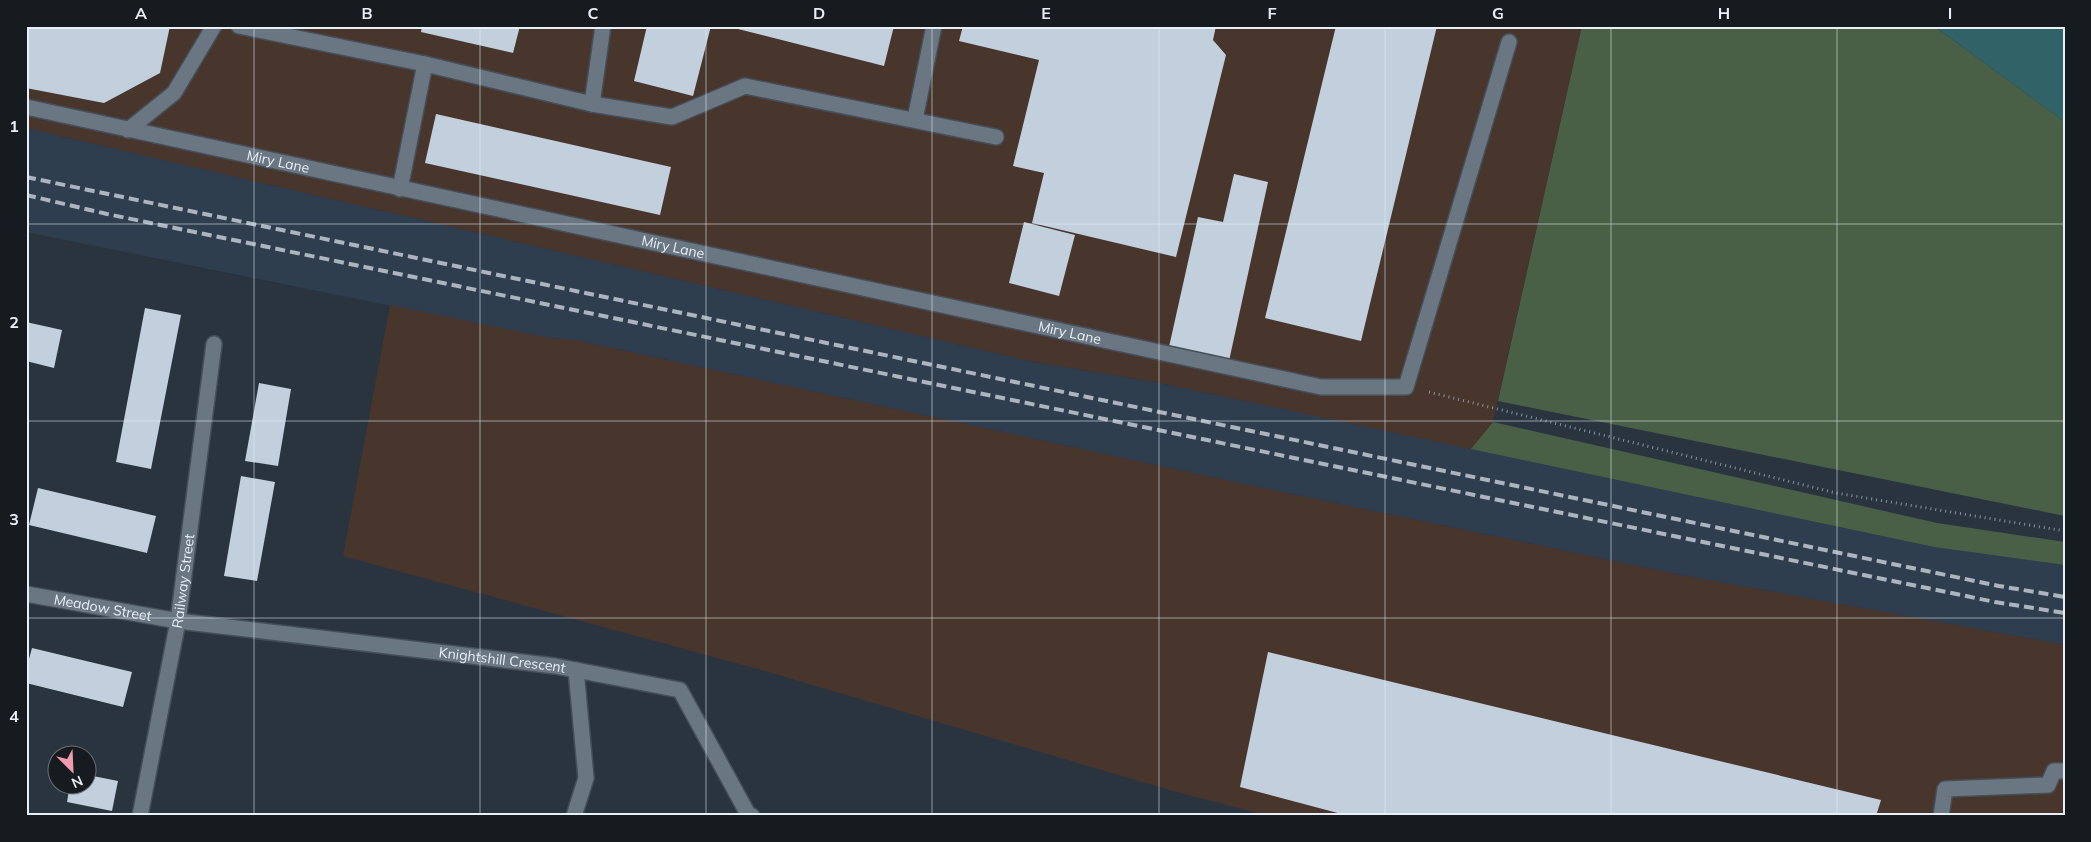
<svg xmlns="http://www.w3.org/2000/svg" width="2091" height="842" font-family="Mulish,sans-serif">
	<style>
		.built { fill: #2f3e4e }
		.industrial { fill: #48362d }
		.green { fill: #496047 }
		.water { fill: #316267 }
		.building { fill: #c2d0de }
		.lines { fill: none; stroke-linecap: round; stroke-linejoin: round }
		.minor-casing { stroke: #454f58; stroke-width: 18 }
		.path { stroke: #89929b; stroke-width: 3; stroke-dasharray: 1 4; stroke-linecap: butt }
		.minor { stroke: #6a7783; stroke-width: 15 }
		.rail { stroke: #acb4bd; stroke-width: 4; stroke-dasharray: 10 5; stroke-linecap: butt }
		.grid { fill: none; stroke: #e8eff6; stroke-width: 1; stroke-opacity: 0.55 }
		.labels { text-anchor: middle; stroke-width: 5; stroke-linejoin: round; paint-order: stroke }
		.street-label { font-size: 14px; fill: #e8eff6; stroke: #161b20 }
		.neatline { fill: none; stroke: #e8eff6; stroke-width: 2 }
		.grid-label { font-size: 16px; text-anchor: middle; font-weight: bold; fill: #e8eff6 }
	</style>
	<rect width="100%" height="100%" fill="#29343f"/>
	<!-- built -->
	<path class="built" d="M26 128 1034 362 1160 383 1934 547 2065 565V645L1681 575 1263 488 574 340 550 338 26 232Z"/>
	<!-- industrial -->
	<path class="industrial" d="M26 26H1582L1493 422 1471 449 1160 383 1034 362 26 128Z
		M390 305 550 338 574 340 1263 488 1681 575 2065 645V816H1269L1173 791 765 671 343 556Z"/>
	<!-- green -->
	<path class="green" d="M1582 26H1934L2065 122V516L1498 401Z
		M1493 422 1937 523 2065 542V565L1934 547 1471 449Z"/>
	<!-- water -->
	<path class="water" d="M1934 26H2059L2065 31V122Z"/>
	<!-- building -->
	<path class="building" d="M26 26H170L160 73 104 103 26 88Z
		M422 26H520L513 53 421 32Z
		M647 26H711L693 96 634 81Z
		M726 26H894L884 66Z
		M963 26H1216L1213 40 1226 55 1176 257 1032 223 1044 173 1013 166 1039 60 959 41Z
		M1336 26H1437L1361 341 1265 318Z
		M436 114 671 167 660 215 425 163Z
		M1234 174 1268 182 1229 361 1169 347 1198 217 1223 222Z
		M1024 222 1075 235 1059 296 1009 283Z
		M145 308 181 315 151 469 116 462Z
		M26 322 62 330 54 368 26 361Z
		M259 383 291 389 278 466 245 461Z
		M241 476 275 482 257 581 224 576Z
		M38 488 156 516 147 553 29 525Z
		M32 648 132 672 123 707 26 683V670Z
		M1268 652 1881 800 1876 816H1349L1240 787Z
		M88 775 118 781 112 811 67 802 70 784H88Z"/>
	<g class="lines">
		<defs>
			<g id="minor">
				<path d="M239 26 425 64 400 189"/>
				<path d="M425 64 592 104 672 117 745 86 996 137"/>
				<path d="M592 104 603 26"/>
				<path id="s1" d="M26 107 1321 387H1406L1509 42"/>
				<path d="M915 119 934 26"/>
				<path d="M128 130 174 93 214 26"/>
				<path id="s2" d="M26 594 178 621 555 666 680 690 748 814 752 816"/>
				<path id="s3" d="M140 816 178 621 214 344"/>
				<path d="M574 816 586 778 576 670"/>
				<path d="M1941 816 1945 789 2048 785 2054 771H2065"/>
			</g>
		</defs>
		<!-- minor casing -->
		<use href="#minor" class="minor-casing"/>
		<!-- path -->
		<path class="path" d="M1429 392 1836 493 2065 531"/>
		<!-- minor -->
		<use href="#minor" class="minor"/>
		<!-- rail -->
		<path class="rail" d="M26 177 1999 586 2065 597
			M26 195 107 214 1995 602 2065 613"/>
	</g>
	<!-- grid -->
	<path class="grid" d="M254 26V816M480 26V816M706 26V816M932 26V816M1159 26V816M1385 26V816M1611 26V816M1837 26V816M26 224H2065M26 421H2065M26 618H2065"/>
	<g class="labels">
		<!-- street labels -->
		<g class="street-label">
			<text dy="5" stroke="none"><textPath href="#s1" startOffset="258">Miry Lane</textPath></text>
			<text dy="5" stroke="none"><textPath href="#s1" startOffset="662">Miry Lane</textPath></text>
			<text dy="5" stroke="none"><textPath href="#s1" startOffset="1068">Miry Lane</textPath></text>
			<text dy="5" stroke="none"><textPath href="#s3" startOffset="239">Railway Street</textPath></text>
			<text dy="5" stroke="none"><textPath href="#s2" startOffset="78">Meadow Street</textPath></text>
			<text dy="5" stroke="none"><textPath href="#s2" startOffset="481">Knightshill Crescent</textPath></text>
		</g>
	</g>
	<!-- border -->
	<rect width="2091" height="842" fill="none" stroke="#161b20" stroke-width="55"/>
	<!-- north arrow -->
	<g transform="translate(72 770) rotate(156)"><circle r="24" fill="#161b20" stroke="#6a7076"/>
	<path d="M0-4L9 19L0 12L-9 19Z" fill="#f39aac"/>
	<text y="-8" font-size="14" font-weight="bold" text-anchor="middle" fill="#e8eff6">N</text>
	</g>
	<rect x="28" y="28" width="2036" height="786" class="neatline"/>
	<g class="grid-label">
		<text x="141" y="19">A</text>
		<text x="367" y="19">B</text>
		<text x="593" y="19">C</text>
		<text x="819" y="19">D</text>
		<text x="1046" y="19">E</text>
		<text x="1272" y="19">F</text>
		<text x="1498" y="19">G</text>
		<text x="1724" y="19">H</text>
		<text x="1950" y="19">I</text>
		<text x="14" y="132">1</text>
		<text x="14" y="328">2</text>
		<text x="14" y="525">3</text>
		<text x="14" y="722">4</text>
	</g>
</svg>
